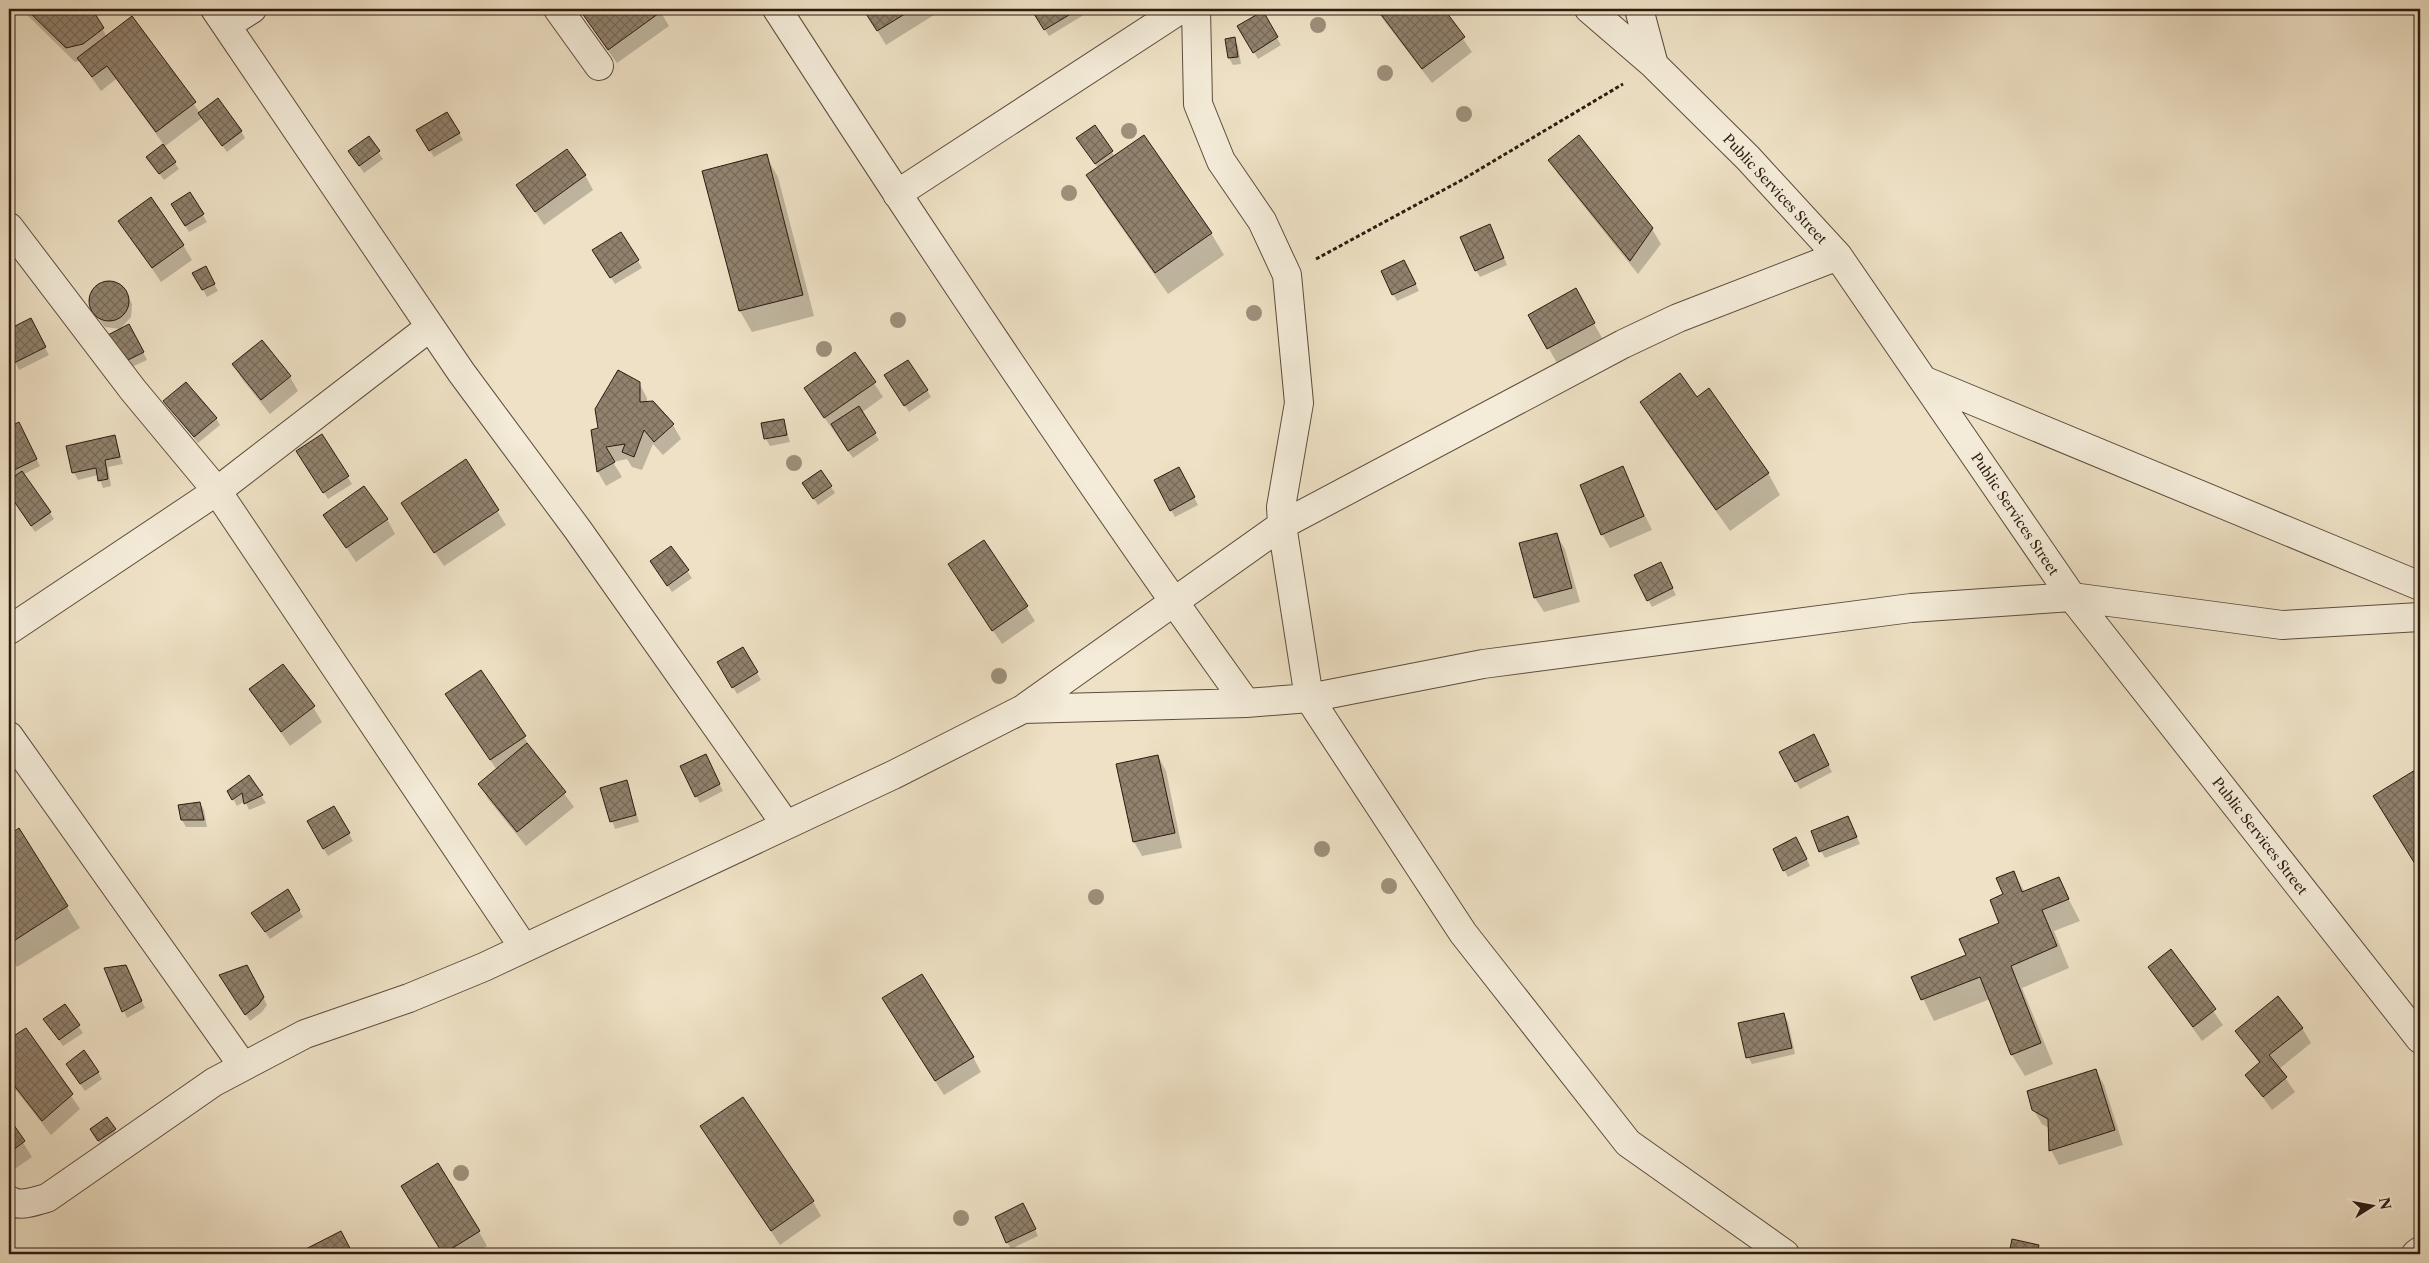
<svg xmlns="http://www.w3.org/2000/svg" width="2429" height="1263" font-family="'Libre Caslon Text',serif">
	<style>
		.shadow { fill: #0003 }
		.building { fill: url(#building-cross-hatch); stroke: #2d1b10 }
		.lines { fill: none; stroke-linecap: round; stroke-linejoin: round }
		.minor-casing { stroke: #5d4c3d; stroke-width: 30 }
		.path { stroke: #2d1b10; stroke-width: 3; stroke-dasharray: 4 2.5; stroke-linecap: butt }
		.minor { stroke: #f4ecd9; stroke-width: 28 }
		.tree { fill: #9e8f7a }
		.labels { text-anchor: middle; stroke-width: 4; stroke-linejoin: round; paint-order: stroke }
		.street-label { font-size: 14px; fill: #2d1b10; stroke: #f4ecd9 }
	</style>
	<defs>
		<pattern id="building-cross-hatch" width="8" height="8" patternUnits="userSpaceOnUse" patternTransform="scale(1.25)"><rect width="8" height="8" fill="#91826e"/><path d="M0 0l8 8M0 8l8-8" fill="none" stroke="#776a59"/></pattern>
	</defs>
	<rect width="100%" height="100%" fill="#eee1c5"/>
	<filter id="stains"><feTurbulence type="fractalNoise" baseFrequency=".004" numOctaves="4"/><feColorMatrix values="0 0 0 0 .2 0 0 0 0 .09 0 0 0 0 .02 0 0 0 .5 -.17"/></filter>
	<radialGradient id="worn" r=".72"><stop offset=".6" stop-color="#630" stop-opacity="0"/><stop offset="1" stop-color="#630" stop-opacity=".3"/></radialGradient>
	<!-- shadow -->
	<path class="shadow" d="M21 9H91L107 37 132 18 200 113 241 131 245 138 227 152 202 118 164 147 179 169 164 180 148 157 164 145 116 79 101 91 80 61 75 62Z
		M579 9H659L669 26 617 63Z
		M864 9H930L934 15 886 45Z
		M1032 9H1091L1092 10 1049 36Z
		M1375 9H1442L1472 52 1432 83Z
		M1262 13 1281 45 1258 59 1239 27Z
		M1234 39 1238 46 1241 64 1233 65 1229 58Z
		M447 113 463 140 434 157 418 130Z
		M1579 137 1652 229 1661 244 1638 274 1558 174 1550 160Z
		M369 138 383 159 364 173 354 158Z
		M1082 145 1112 152 1115 157 1211 233 1224 255 1168 294 1100 197 1088 175 1098 168Z
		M766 156 778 177 814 316 752 332 740 311Z
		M585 175 593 190 544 225 518 186Z
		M190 194 207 222 189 232 173 205Z
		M120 221 183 245 192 260 161 282Z
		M621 233 642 268 615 284 594 250Z
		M1493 233 1507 265 1480 277 1476 270Z
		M1408 268 1419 291 1397 301 1393 294Z
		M194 273 209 274 218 291 207 297Z
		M114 283 125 290 132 304 131 317 120 329 105 327 92 310 90 298 92 292 101 284Z
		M1575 290 1602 338 1557 363 1530 315Z
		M30 320 49 355 19 370 9 350V331Z
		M133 332 147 360 125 370Z
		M855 354 883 397 861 413 879 440 853 458 814 403Z
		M233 364 290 377 298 391 270 414 242 379Z
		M639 383 647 398V403L673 425 681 439 663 455 653 444 642 470 632 467 627 459 613 462 622 477 606 486 598 472 592 431 600 429Z
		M890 383 927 390 931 397 909 412Z
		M1697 398 1768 473 1780 495 1730 531 1654 424 1642 402Z
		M165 402 216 418 220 425 198 443Z
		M783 420 790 442 770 446 766 439Z
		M18 424 40 466 24 474 54 519 35 532 9 493V482L15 478 9 466V429Z
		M114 436 123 464 108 467 111 486 103 488 98 475 78 480 74 473 68 447Z
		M321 436 352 484 328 499 302 458Z
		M466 461 506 525 444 566 411 517Z
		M1622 468 1652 530 1610 548 1602 534Z
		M1183 475 1198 505 1175 517 1171 510Z
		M831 487 835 493 818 505 808 490Z
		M325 515 387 519 395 534 356 562Z
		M1556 534 1565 549 1580 602 1544 612 1535 598 1521 544Z
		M984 542 1035 621 1002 644 958 579Z
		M671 548 692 578 672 592 656 568Z
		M1664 571 1676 595 1652 607 1636 576Z
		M743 648 761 680 737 694 719 663Z
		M481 672 533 751 574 807 526 846 488 799 480 784 497 770 455 709Z
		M251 689 313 707 322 722 290 746Z
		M1817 742 1832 772 1800 789 1781 752Z
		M1158 756 1166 771 1182 848 1142 856 1134 842Z
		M709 763 723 791 700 803 696 796Z
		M2420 768V871L2375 797Z
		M248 776 266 803 249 810 245 801 237 806 229 791Z
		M626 781 639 822 615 829 601 789Z
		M200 803 204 810 207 827H186L182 820Z
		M334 807 353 841 328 856 308 822Z
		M1848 817 1860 844 1825 858 1821 851Z
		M19 830 80 928 17 967 9 954V837Z
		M1800 845 1810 866 1788 877 1784 870Z
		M2013 872 2025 892 2058 879 2080 921 2054 931 2069 968 2022 988 2053 1064 2025 1076 2012 1055 1990 999 1934 1021 1913 978 1968 956 2001 923 2004 895Z
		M288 891 303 917 270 939 257 920Z
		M2171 951 2223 1025 2202 1041 2149 967Z
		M106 969 129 974 145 1008 127 1018Z
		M251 973 267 1005 262 1012 250 1021 225 982Z
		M65 1006 83 1033 63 1046 49 1026Z
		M892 1013 973 1057 981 1072 944 1095Z
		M1784 1015 1788 1022 1795 1054 1752 1064 1748 1057Z
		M2302 1028 2311 1043 2279 1069 2295 1092 2272 1110 2247 1075 2260 1064 2237 1031Z
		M26 1030 80 1109 51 1135 9 1081V1041Z
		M71 1071 98 1072 102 1079 85 1091Z
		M2096 1071 2104 1085 2123 1145 2059 1165 2051 1150 2050 1129 2042 1124 2033 1109Z
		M107 1119 119 1137 103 1148 96 1137Z
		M9 1120 32 1157 9 1173Z
		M702 1127 813 1202 821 1216 780 1245Z
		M411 1200 479 1232 487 1246 474 1254H444Z
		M1027 1212 1038 1236 1011 1249 1007 1242Z
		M340 1233 352 1254H299Z
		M2013 1241 2038 1246 2042 1254H2011Z"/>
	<!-- building -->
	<path class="building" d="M26 9H92L104 28 83 44 66 48Z
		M579 9H661L662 11 608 50Z
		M863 9H913L877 31Z
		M1031 9H1079L1044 30Z
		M1377 9H1444L1465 37 1422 69Z
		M1263 11 1278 37 1253 53 1237 26Z
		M132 16 196 102 156 132 107 66 92 77 77 58Z
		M1235 37 1238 57 1228 58 1225 39Z
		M218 98 242 131 222 146 198 113Z
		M447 112 460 133 429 151 416 130Z
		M1095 125 1113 151 1095 164 1076 138Z
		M1144 135 1212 233 1155 273 1086 175Z
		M1579 135 1653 228 1630 261 1548 160Z
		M369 136 380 151 359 166 348 151Z
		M163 144 176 162 159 174 146 157Z
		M567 149 586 175 535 212 516 185Z
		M767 154 803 295 739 311 702 171Z
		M190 192 204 214 185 226 171 204Z
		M151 197 184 245 152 268 118 221Z
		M1490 224 1504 258 1475 271 1460 237Z
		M621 232 639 260 610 278 592 250Z
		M1404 260 1416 284 1392 295 1381 271Z
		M206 266 215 284 202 290 192 273Z
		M89 301a20 20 0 1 1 40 0a20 20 0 1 1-40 0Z
		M1576 288 1595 323 1547 349 1528 315Z
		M31 318 46 347 14 363 9 353V329Z
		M129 324 144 352 120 364 106 336Z
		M262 340 291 376 261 400 232 364Z
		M855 352 876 382 824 418 804 388Z
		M908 360 928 390 904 406 884 375Z
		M618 370 640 382V402L653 401 674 424 654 442 644 430 634 457 622 452 625 444 606 447 615 462 597 472 591 430 598 428 595 409Z
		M1680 373 1697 397 1709 388 1769 473 1716 510 1640 402Z
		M186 382 217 418 194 437 163 401Z
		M859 406 876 433 848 451 831 424Z
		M784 419 787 435 764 439 761 423Z
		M19 422 37 459 10 472 9 427Z
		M322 434 349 476 323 493 296 451Z
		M115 435 120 457 105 460 108 479 98 481 96 468 72 473 66 446Z
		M466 459 499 510 434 553 401 503Z
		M1623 466 1644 516 1601 535 1580 485Z
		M1179 467 1195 497 1170 511 1154 480Z
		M821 470 832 486 813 499 802 483Z
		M22 471 51 512 31 526 9 494V480Z
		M364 486 388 519 346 548 323 515Z
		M1557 533 1572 588 1534 598 1519 543Z
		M984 540 1028 606 992 631 948 564Z
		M671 546 689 570 667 586 650 561Z
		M1661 562 1673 588 1647 601 1634 575Z
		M743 647 758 672 732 688 717 662Z
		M283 664 315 706 281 732 249 689Z
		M481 670 526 736 490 760 445 694Z
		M1814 734 1829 765 1795 782 1779 752Z
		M527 743 566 792 517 832 478 784Z
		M706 754 720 784 695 797 680 766Z
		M1158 755 1175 833 1133 842 1116 764Z
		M2420 767V872L2373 796Z
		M249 775 263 795 244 804 242 793 232 800 227 791Z
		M627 780 636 815 610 822 600 788Z
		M200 802 204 820H181L178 805Z
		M334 806 350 833 323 849 307 821Z
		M1848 816 1857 837 1819 852 1811 831Z
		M19 828 68 906 9 944V835Z
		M1796 837 1807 859 1783 871 1773 849Z
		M2014 871 2022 892 2059 877 2069 899 2042 910 2057 946 2011 966 2041 1043 2011 1055 1980 977 1921 1000 1911 977 1966 955 1959 939 1999 923 1990 900 2003 894 1996 878Z
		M288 889 300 910 265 932 251 913Z
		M2171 949 2216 1009 2193 1027 2148 967Z
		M126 965 142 1001 122 1012 104 968Z
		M247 965 264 997 258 1005 245 1015 219 975Z
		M922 974 974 1057 935 1081 882 998Z
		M2278 996 2303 1028 2269 1055 2287 1077 2263 1097 2245 1075 2260 1062 2235 1031Z
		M65 1004 80 1025 59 1040 43 1019Z
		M1784 1013 1792 1048 1746 1058 1738 1023Z
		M26 1028 73 1094 42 1121 9 1079V1039Z
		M84 1050 99 1072 80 1084 66 1064Z
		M2096 1069 2115 1130 2049 1151 2048 1119 2032 1110 2027 1091Z
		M743 1097 814 1201 771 1231 700 1126Z
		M107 1117 116 1129 98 1141 90 1129Z
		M9 1118 25 1141 9 1153Z
		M438 1163 480 1231 443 1254 401 1186Z
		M1023 1203 1036 1229 1006 1243 995 1217Z
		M341 1231 353 1254H296Z
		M2012 1239 2039 1245 2037 1254H2009Z"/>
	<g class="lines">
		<defs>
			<path id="minor" d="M215 9 461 372 578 530 786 825
				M558 9 599 66
				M777 9C928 243 1083 476 1246 703
				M1196 9 1198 104 1221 161 1262 221 1287 275 1299 403 1281 507 1282 525 1309 698 1463 933 1628 1143 1785 1254
				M1589 9 1654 65 1748 158 1838 256 2072 597 2420 1039
				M1639 9 1654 65
				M227 25 252 9
				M897 194 1181 9
				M9 227 133 390 217 491 524 948
				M1923 380 2420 586
				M9 630 217 491 430 327
				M1023 709 1246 703 1309 698 1483 664 1911 608 2072 597 2282 625 2420 617
				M9 736 243 1066
				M9 1200C20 1208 35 1201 47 1198L214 1082 305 1034 409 998 484 967 893 775 1023 709 1282 525 1623 344 1678 318 1838 256
				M2416 1254 2420 1251"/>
		</defs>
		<!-- minor casing -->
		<use href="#minor" class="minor-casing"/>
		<!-- path -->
		<path class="path" d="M1316 259 1460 181 1623 84"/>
		<!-- minor -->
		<use href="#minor" class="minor"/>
	</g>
	<!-- trees -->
	<g class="tree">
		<circle cx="1318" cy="25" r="8"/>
		<circle cx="1385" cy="73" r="8"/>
		<circle cx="1464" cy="114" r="8"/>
		<circle cx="1129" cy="131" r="8"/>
		<circle cx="1069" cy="193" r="8"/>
		<circle cx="1254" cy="313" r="8"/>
		<circle cx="898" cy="320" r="8"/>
		<circle cx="824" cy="349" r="8"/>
		<circle cx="794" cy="463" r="8"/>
		<circle cx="999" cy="676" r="8"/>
		<circle cx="1322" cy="849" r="8"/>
		<circle cx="1389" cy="886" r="8"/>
		<circle cx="1096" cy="897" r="8"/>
		<circle cx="461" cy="1173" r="8"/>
		<circle cx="961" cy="1218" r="8"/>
	</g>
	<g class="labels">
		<!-- street labels -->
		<g class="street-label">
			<text transform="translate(1775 189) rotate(47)" y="5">Public Services Street</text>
			<text transform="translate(2015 514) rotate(56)" y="5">Public Services Street</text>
			<text transform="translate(2260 836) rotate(52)" y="5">Public Services Street</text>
		</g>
	</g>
	<!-- margin -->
	<rect width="2429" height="1263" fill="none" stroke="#eee1c5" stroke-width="30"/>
	<rect x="10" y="10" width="2409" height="1243" fill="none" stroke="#2d1b10" stroke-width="2.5"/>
	<rect x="15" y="15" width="2399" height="1233" fill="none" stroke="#2d1b10"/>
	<!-- north arrow -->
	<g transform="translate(2372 1206) rotate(79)" stroke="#f4ecd9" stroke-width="4" paint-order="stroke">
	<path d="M0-4L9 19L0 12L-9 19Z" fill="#2d1b10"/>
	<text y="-8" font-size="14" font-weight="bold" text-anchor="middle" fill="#2d1b10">N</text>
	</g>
	<rect width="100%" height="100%" filter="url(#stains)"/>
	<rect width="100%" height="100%" fill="url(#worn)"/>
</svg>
